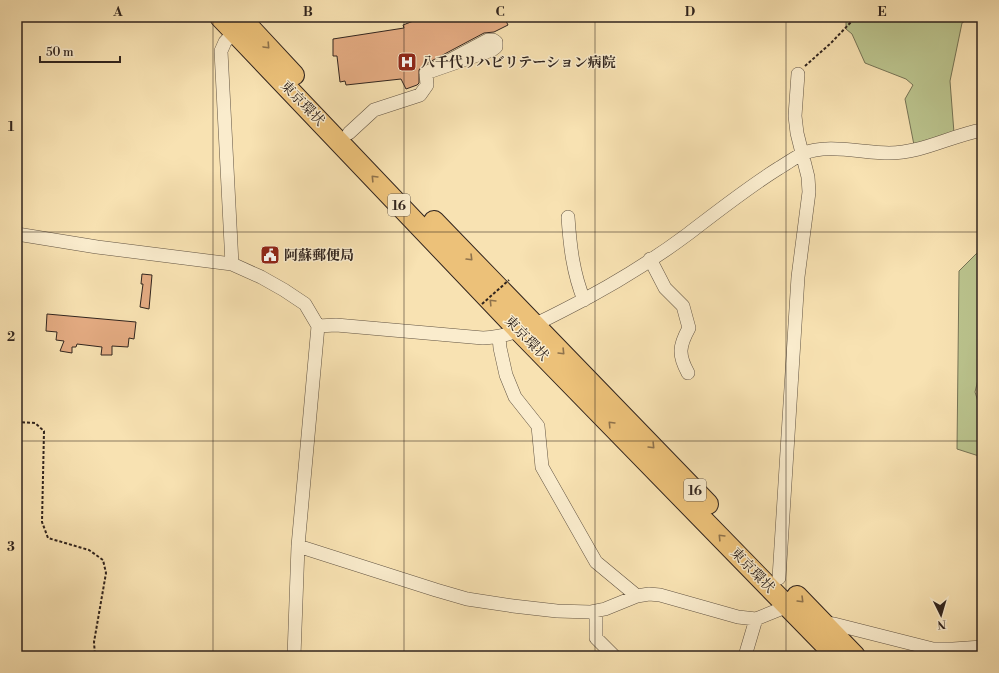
<svg xmlns="http://www.w3.org/2000/svg" width="999" height="673" font-family="'Libre Bodoni','Noto Serif JP',serif">
	<style>
		.green { fill: #bbc48e; stroke: #767456 }
		.building { fill: #e5ac83; stroke: #30241e }
		.lines { fill: none; stroke-linecap: round; stroke-linejoin: round }
		.minor-casing { stroke: #625443; stroke-width: 14 }
		.highway-casing { stroke: #30241e; stroke-width: 22 }
		.path { stroke: #30241e; stroke-width: 2; stroke-dasharray: 3 2; stroke-linecap: butt }
		.minor { stroke: #faeccd; stroke-width: 13 }
		.highway { stroke: #ecc179; stroke-width: 20 }
		.path-bridge { stroke: #30241e; stroke-width: 2; stroke-dasharray: 3 2; stroke-linecap: butt }
		.oneway { stroke: #8e724c }
		.grid { fill: none; stroke: #30241e; stroke-width: 1; stroke-opacity: 0.55 }
		.labels { text-anchor: middle; stroke-width: 3; stroke-linejoin: round; paint-order: stroke }
		.shield { fill: #faeccd; stroke: #6d6052; stroke-width: 1 }
		.shield-label { font-size: 13px; font-weight: bold; fill: #30241e }
		.poi-label { font-size: 14px; font-weight: bold; fill: #30241e; stroke: #faeccd; text-anchor: start }
		.street-label { font-size: 14px; fill: #30241e; stroke: #faeccd }
		.neatline { fill: none; stroke: #30241e; stroke-width: 1.5 }
		.grid-label { font-size: 13px; text-anchor: middle; font-weight: bold; fill: #30241e }
	</style>
	<rect width="100%" height="100%" fill="#f8e2b2"/>
	<filter id="stains"><feTurbulence type="fractalNoise" baseFrequency=".005" numOctaves="4"/><feColorMatrix values="0 0 0 0 .2 0 0 0 0 .09 0 0 0 0 .02 0 0 0 .5 -.17"/></filter>
	<radialGradient id="worn" r=".72"><stop offset=".6" stop-color="#630" stop-opacity="0"/><stop offset="1" stop-color="#630" stop-opacity=".3"/></radialGradient>
	<!-- green -->
	<path class="green" d="M846 17H971L962 23 950 81 954 133 914 145 905 99 913 85 906 79 865 63 852 34 846 29Z
		M978 252H982V363L975 392 982 414V457L957 449 959 271Z"/>
	<!-- building -->
	<path class="building" d="M415 17H504L508 25 494 32 484 33 422 66 419 70V83L417 85 406 89 401 79 346 85 345 81 340 82 337 56H333V39L404 28 403 25 416 20Z
		M142 274 152 275 149 309 140 307 143 284H141Z
		M47 314 136 322 134 339 129 338 128 347 112 346V355H101L102 347 77 344 76 347H72V353L60 351 64 341 56 340 57 332 46 331Z"/>
	<g class="lines">
		<defs>
			<path id="minor" d="M488 40H493L496 42V47L492 50 426 73Z
				M349 133 374 110 420 95 427 85 426 73
				M568 217C570 246 573 273 584 300
				M17 234 97 247 232 264 261 277 284 290 305 304 318 326 298 546 294 656
				M650 259 665 288 683 306 689 328C679 346 678 355 688 373
				M232 264 221 51 225 42 234 32
				M318 326 336 325 483 338C511 337 537 324 562 311 606 289 649 263 688 234 718 211 747 188 779 168 786 164 794 158 802 154 827 143 862 153 889 153 922 153 950 136 982 130
				M499 337 500 348 506 375 515 397 538 426 542 467 596 562 637 596
				M298 546 436 590 467 599 513 606 557 611 590 612 605 609 637 596 649 594 660 595 738 617 756 619 788 606
				M779 578 798 277 809 192 808 177 797 133 795 116 798 74
				M596 611V638L614 656
				M824 623 834 624 933 649H953L982 647
				M745 656 756 619"/>
			<path id="highway" d="M220 17 519 331 836 656
				M240 17 294 75
				M434 221 708 504
				M797 596 855 656"/>
		</defs>
		<!-- minor casing -->
		<use href="#minor" class="minor-casing"/>
		<!-- highway casing -->
		<use href="#highway" class="highway-casing"/>
		<!-- path -->
		<path class="path" d="M805 66 831 43 852 21V17
			M17 422 35 423 44 431 42 522 48 538 89 550 103 560 106 573 94 642 95 656"/>
		<!-- minor -->
		<use href="#minor" class="minor"/>
		<!-- highway -->
		<use href="#highway" class="highway"/>
		<!-- path-bridge -->
		<path class="path-bridge" d="M482 304 509 280"/>
	</g>
	<!-- one-way arrows -->
	<defs><path id="oneway-chevron" d="M-2-3.5L2.5 0L-2 3.5" fill="none" stroke-width="1.6" stroke-linecap="round" stroke-linejoin="round"/></defs>
	<g class="oneway">
		<use href="#oneway-chevron" transform="translate(267 46) rotate(47)"/>
		<use href="#oneway-chevron" transform="translate(374 178) rotate(-134)"/>
		<use href="#oneway-chevron" transform="translate(470 258) rotate(45)"/>
		<use href="#oneway-chevron" transform="translate(492 302) rotate(-134)"/>
		<use href="#oneway-chevron" transform="translate(562 352) rotate(46)"/>
		<use href="#oneway-chevron" transform="translate(611 424) rotate(-134)"/>
		<use href="#oneway-chevron" transform="translate(652 446) rotate(46)"/>
		<use href="#oneway-chevron" transform="translate(721 537) rotate(-134)"/>
		<use href="#oneway-chevron" transform="translate(801 600) rotate(45)"/>
	</g>
	<!-- grid -->
	<path class="grid" d="M213 17V656M404 17V656M595 17V656M786 17V656M17 232H982M17 441H982"/>
	<!-- icons -->
	<defs>
		<symbol id="hospital-square" viewBox="-11 -11 22 22"><rect x="-9" y="-9" width="18" height="18" rx="4" fill="#8f2418" stroke="#faeccd"/><path d="M-5-5h3v3.5h4V-5h3V5h-3V1.5h-4V5h-3Z" fill="#fff"/></symbol>
		<symbol id="civic-square" viewBox="-11 -11 22 22"><rect x="-9" y="-9" width="18" height="18" rx="4" fill="#8f2418" stroke="#faeccd"/><path d="M-.6-6.5H3V-4.5H.6V-3L4-1V1h2V6H-6V1h2V-1L-.6-3ZM-1.2 2.5V6h2.4V2.5Z" fill="#fff"/></symbol>
	</defs>
	<g fill-rule="evenodd">
		<use href="#hospital-square" x="396" y="51" width="22" height="22"/>
		<use href="#civic-square" x="259" y="244" width="22" height="22"/>
	</g>
	<g class="labels">
		<!-- shield labels -->
		<g class="shield">
			<rect x="388" y="194" width="22" height="22" rx="3"/>
			<rect x="684" y="479" width="22" height="22" rx="3"/>
		</g>
		<g class="shield-label">
			<text x="399" y="210">16</text>
			<text x="695" y="495">16</text>
		</g>
		<!-- poi labels -->
		<g class="poi-label">
			<text x="421" y="67">八千代リハビリテーション病院</text>
			<text x="284" y="260">阿蘇郵便局</text>
		</g>
		<!-- street labels -->
		<g class="street-label">
			<text transform="translate(303 103) rotate(46)" y="5">東京環状</text>
			<text transform="translate(527 338) rotate(46)" y="5">東京環状</text>
			<text transform="translate(753 570) rotate(46)" y="5">東京環状</text>
		</g>
	</g>
	<!-- margin -->
	<rect width="999" height="673" fill="none" stroke="#f8e2b2" stroke-width="44"/>
	<!-- north arrow -->
	<g transform="translate(941 615) rotate(175)" stroke="#faeccd" stroke-width="3" paint-order="stroke">
	<path d="M0-3L7 15L0 10L-7 15Z" fill="#30241e"/>
	<text y="-6" font-size="11" font-weight="bold" text-anchor="middle" fill="#30241e">N</text>
	</g>
	<!-- scale -->
	<path d="M40 56v6h80v-6" fill="none" stroke="#30241e" stroke-width="2"/>
	<text x="46" y="56" font-size="12" fill="#30241e" stroke="#faeccd" stroke-width="3" paint-order="stroke">50 m</text>
	<rect x="22" y="22" width="955" height="629" class="neatline"/>
	<g class="grid-label">
		<text x="118" y="16">A</text>
		<text x="308" y="16">B</text>
		<text x="500" y="16">C</text>
		<text x="690" y="16">D</text>
		<text x="882" y="16">E</text>
		<text x="11" y="131">1</text>
		<text x="11" y="341">2</text>
		<text x="11" y="551">3</text>
	</g>
	<rect width="100%" height="100%" filter="url(#stains)"/>
	<rect width="100%" height="100%" fill="url(#worn)"/>
</svg>
